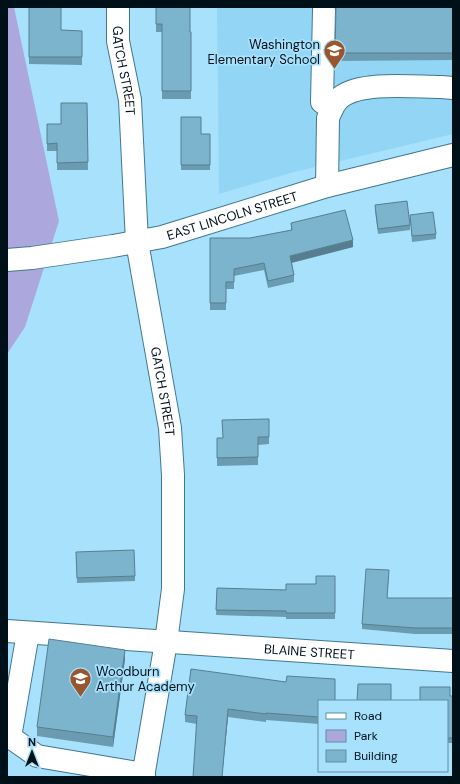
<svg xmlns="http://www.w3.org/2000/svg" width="460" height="784" font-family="'DM Sans',sans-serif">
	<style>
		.built { fill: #93d5f4 }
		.green { fill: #aca7dc }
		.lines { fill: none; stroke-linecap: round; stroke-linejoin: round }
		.minor-casing { stroke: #40778f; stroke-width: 24 }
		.minor { stroke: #fff; stroke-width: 22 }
		.wall { fill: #6b9bb1 }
		.shaded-wall { fill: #577e90 }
		.building { fill: #7cb4ce; stroke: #577e90 }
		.labels { text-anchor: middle; stroke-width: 3.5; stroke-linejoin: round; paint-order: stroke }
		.poi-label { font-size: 13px; fill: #001019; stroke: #a7e1fc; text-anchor: end }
		.street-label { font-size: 13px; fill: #001019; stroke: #a7e1fc }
	</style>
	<rect width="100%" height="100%" fill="#a7e1fc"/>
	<!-- built -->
	<path class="built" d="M217 7H453V134L290 173 219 194Z"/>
	<!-- green -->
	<path class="green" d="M7 7H14L59 221 25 327 7 354Z"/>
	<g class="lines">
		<defs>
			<g id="minor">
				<path id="s1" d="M118 7V41L130 100 137 242 170 428 173 475V589L166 642 143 777"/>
				<path d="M324 10 322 102 332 109"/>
				<path d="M327 186 328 118C331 111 334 102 341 97 362 81 415 87 441 87L453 88"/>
				<path id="s2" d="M7 260 32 258 113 246 162 237 327 186 453 155"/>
				<path id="s3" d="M7 631 453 661"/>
				<path d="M7 737H10L37 756 144 774"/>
				<path d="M10 737 28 633"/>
			</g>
		</defs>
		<!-- minor casing -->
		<use href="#minor" class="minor-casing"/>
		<!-- minor -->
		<use href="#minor" class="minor"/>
	</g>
	<!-- wall -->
	<path class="wall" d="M29 7 61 30 82 31V65L29 64Z
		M156 7 190 32H191V99H162V32H156Z
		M335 7H453V60L335 61 336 10Z
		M87 103 88 170H57V151H47V124H61Z
		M181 117 201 134H210V170H181Z
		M375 205 410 225V230L378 234 375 211Z
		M410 215 436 234V239L412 242Z
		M291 223 353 247 292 263 294 275V282L268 288 264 270 234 276V289H226V310H210V238H250L291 230Z
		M269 419V444L258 445V465L217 466V438H222Z
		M76 552 135 576V581L77 583Z
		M335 576V619H286V617L216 615 217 588 286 590 316 584Z
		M389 576 387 598H453V634H415L362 629V624Z
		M125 659 113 747 37 736V727Z
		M191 669 319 701V724L266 720V722L228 717 222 777H193L197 724 185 722V715Z
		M450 696H453V743H447V701Z"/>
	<!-- shaded-wall -->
	<path class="shaded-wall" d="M353 240V247L290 263V256Z
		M125 650V659L113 747V737Z
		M228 709V717L222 777Z"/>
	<!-- building -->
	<path class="building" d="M29 7H61V30L82 31V57H29Z
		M156 7H190V32H191V91H162V24H156Z
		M336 7H453V53H335Z
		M61 103H87L88 162 57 163V143L47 144V124H61Z
		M181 117H201V134H210V165H181Z
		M407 201 410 225 378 229 375 205Z
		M345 210 353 240 290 256 294 275 268 281 264 263 234 269V282H226V303H210V238H250L292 230 291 223Z
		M433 212 436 234 412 236 410 215Z
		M269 419V437H258V457L217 458V438H223L222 420Z
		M134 550 135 576 77 578 76 552Z
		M366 569 389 570 387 598H453V628H415L362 624Z
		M316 576H335V613H286V611L216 610 217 588 286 590V584H316Z
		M49 639 125 650 113 737 37 727Z
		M191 669 286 682 287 676 335 679V701H319V717L266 713V714L228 709 222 777H193L197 716 185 715Z
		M358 684H391V701H357Z
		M420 687H450V696H453V738H447V701H420Z"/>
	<!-- icons -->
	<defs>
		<symbol id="school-pin" viewBox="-11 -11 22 30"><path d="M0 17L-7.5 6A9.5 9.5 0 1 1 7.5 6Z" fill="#9b552c" stroke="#a7e1fc"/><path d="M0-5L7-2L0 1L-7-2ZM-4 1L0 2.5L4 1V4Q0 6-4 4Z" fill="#fff"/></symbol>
	</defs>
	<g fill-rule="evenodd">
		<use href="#school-pin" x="322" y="38" width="25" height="34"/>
		<use href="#school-pin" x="68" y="666" width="25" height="34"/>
	</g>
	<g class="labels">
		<!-- poi labels -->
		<g class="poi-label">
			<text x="320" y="49">Washington<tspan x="320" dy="15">Elementary School</tspan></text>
			<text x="96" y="676" text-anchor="start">Woodburn<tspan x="96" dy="15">Arthur Academy</tspan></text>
		</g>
		<!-- street labels -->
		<g class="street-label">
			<text dy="5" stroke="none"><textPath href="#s1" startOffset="64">GATCH STREET</textPath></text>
			<text dy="5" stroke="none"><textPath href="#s2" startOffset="230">EAST LINCOLN STREET</textPath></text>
			<text dy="5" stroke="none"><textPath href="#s1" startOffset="388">GATCH STREET</textPath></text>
			<text dy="5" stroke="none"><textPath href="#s3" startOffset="303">BLAINE STREET</textPath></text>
		</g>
	</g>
	<!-- border -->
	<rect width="460" height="784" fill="none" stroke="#001019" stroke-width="16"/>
	<!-- legend -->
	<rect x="318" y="700" width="130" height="72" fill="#a7e1fc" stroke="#648da1"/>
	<rect x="326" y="713" width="20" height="6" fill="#ffffff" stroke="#648da1"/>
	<text x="354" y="720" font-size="12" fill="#001019">Road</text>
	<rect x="326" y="730" width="20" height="12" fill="#aca7dc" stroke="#648da1"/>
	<text x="354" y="740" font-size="12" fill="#001019">Park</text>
	<rect x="326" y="750" width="20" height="12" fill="#7cb4ce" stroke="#648da1"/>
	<text x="354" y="760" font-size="12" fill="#001019">Building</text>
	<!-- north arrow -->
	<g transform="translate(32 752)" stroke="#a7e1fc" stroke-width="3" paint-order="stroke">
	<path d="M0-3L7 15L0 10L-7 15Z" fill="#001019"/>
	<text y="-6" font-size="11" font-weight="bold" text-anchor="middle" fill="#001019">N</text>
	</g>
</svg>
